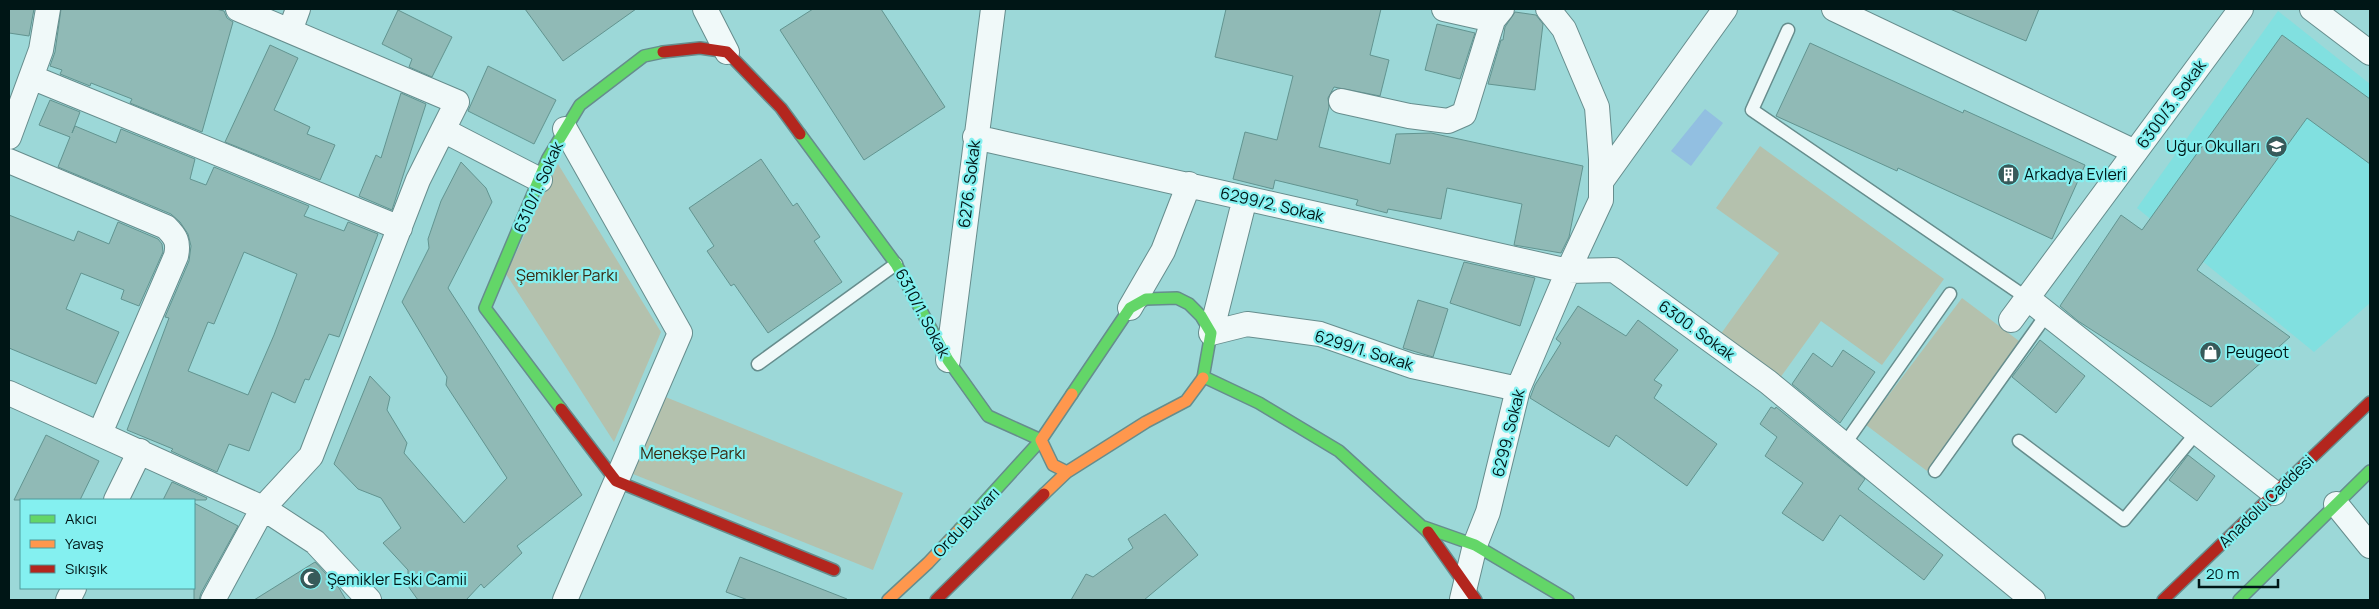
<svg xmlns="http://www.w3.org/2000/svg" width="2379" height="609" font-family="Manrope,sans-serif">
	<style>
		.built { fill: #81e0e0 }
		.green { fill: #b4c1ad }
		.water { fill: #92bfe1 }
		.building { fill: #90bab6; stroke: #629490; fill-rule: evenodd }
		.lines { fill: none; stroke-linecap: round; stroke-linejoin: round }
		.lane-casing { stroke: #668d8d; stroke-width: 15 }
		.street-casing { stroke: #668d8d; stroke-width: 26 }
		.fast-casing { stroke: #668d8d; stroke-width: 14 }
		.slow-casing { stroke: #668d8d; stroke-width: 14 }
		.jam-casing { stroke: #668d8d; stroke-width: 14 }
		.lane { stroke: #f0f9f9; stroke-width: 12 }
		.street { stroke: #f0f9f9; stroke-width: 24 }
		.fast { stroke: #63d668; stroke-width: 11 }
		.slow { stroke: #ff974d; stroke-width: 11 }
		.jam { stroke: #b3261e; stroke-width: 11 }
		.labels { text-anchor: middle; stroke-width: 4.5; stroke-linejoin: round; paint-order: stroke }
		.street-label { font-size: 16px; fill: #001616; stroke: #84f0f0 }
		.poi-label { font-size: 16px; fill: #001616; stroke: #84f0f0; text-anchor: start }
		.park-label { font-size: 16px; fill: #3a2a12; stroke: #84f0f0 }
	</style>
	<rect width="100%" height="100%" fill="#9cd8d8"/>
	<!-- built -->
	<path class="built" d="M2278 11 2370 84V303L2314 352 2137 208Z"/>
	<!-- green -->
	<path class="green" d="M1760 146 1944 279 1882 365 1821 321 1780 378 1720 335 1779 253 1716 208Z
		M558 164 661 332 614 442 506 274Z
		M1962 298 2023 344 1927 471 1866 425Z
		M663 396 903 493 873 570 628 472Z"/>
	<!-- water -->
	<path class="water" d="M1705 109 1723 123 1691 166 1671 151Z"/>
	<!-- building -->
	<path class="building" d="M9 9H34L29 36 9 33Z
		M61 9H216L224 11 227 18 233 22 202 132 130 103 132 99 91 83 90 86 60 74 62 70 50 66 55 52Z
		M525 9H636L563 61Z
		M813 9H881L945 107 864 160 780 30Z
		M1226 9H1381L1370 55 1389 60 1380 96 1334 87 1328 98 1329 107 1319 147 1390 164 1396 134 1431 133 1583 166 1569 237 1561 253 1514 245 1522 204 1447 188 1441 219 1388 209 1387 213 1356 205 1358 200 1275 180 1273 189 1233 179 1245 132 1277 140 1293 76 1215 57Z
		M1950 9H2039L2026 41Z
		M398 10 452 37 432 77 409 67 412 59 382 44Z
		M1515 12 1536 15 1543 24 1535 90 1488 84 1501 40H1503L1505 27Z
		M1437 24 1475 33 1460 79 1425 70Z
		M2282 35 2370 99V164L2307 118 2197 270 2290 337 2211 407 2078 321 2060 306 2121 215 2142 230Z
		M1810 43 1963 113 1964 110 2085 165 2052 239 1898 168 1897 171 1776 116Z
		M270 45 298 58 274 110 310 127 307 134 335 145 320 180 225 142Z
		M488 66 556 100 534 144 468 111Z
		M401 93 426 104 392 210 359 196 376 155 381 158Z
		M50 100 80 112 72 133 75 126 116 143 121 129 195 159 190 179 206 185 214 167 309 206 304 216 344 231 348 222 378 234 339 337 329 334 309 380 305 379 295 403 272 392 249 451 229 444 217 472 171 451 173 449 127 430 169 318 165 317 189 261 191 246 188 234 180 222 171 214 58 167 70 137 39 125ZM244 252 297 274 274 335 248 395 188 371 208 322 214 324Z
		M761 159 793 206 797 203 820 237 814 241 842 282 768 333 734 284 731 286 707 251 714 246 689 208Z
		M461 162 486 188 492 202 448 288 582 495 517 546 522 553 484 588 481 584 466 600H418L408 586V570L383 543 401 528 381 498 358 489 334 464 370 376 390 397 387 410 407 443 404 453 464 523 507 478 446 385 447 377 402 302 429 248 428 239 441 201Z
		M9 215 74 241 78 231 109 244 118 222 158 239 162 244 163 252 139 306 121 299 124 290 81 273 66 309 119 332 96 384 9 348Z
		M1464 262 1535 278 1520 326 1450 303Z
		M1418 300 1448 309 1433 357 1403 348Z
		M1578 306 1626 336 1638 320 1678 350 1654 380 1662 385 1654 398 1717 444 1687 486 1616 435 1609 447 1530 398 1535 385 1561 343 1556 339Z
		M2040 340 2085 376 2056 413 2012 377Z
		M1843 350 1875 372 1840 423 1792 384 1813 353 1832 367Z
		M1771 407 1775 409 1776 407 1865 479 1858 489 1943 555 1924 580 1840 515 1823 541 1782 513 1803 483 1765 456 1777 437 1760 424Z
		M46 435 99 461 80 500H14Z
		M2188 455 2215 476 2197 501 2169 480Z
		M172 482 207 498 206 500H163Z
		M194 503 238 526 201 593 199 600H194Z
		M1165 514 1198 555 1144 600H1071L1086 574 1093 577 1133 548 1128 539Z
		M740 557 847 599V600H748L726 592Z
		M315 562 339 588 346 600H254Z"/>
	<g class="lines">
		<defs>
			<path id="lane" d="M1788 30 1752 110 2027 298
				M758 364 896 264
				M2019 441 2124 520 2197 432
				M1844 445 1950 294
				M1935 471 2047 314"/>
			<path id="street" d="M705 9 727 52
				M1444 9 1493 20
				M1548 9 1564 29 1597 107 1601 159V200L1568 271 1614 270 1768 382 2033 600
				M1834 9 2135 152
				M2312 9 2370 53
				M290 31 298 9
				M31 77 400 228
				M1341 101 1409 116 1448 121 1464 114 1493 20 1502 9
				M443 130 540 180
				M9 137 41 50 48 9
				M975 137 1568 271 1518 389 1488 512 1475 545 1462 599
				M9 161 166 227C176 237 179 242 176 256L100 433
				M1603 179 1725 9
				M1245 198 1211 333 1247 324 1320 334 1412 366 1518 389
				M2027 298 2274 493
				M1130 308 1163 251 1189 184
				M2011 320 2241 9
				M948 360 993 9
				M9 393 263 508 315 542 369 600
				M116 500 140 451
				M2336 504 2370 546
				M68 600 74 588
				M213 600 263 508 311 456 418 180 457 102 238 9
				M565 600 680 333 565 129"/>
			<path id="fast" d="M800 134 896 264 948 360 988 416 1041 440 960 529
				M1204 377 1259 403 1339 451 1428 532
				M1072 394 1130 308 1146 299 1177 298 1189 304 1201 316 1211 333 1203 378
				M561 409 485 308 548 158 580 105 644 56 663 52
				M1424 527 1475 545 1568 600
				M2239 600 2370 471"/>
			<path id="slow" d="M1067 472 1053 465 1041 440 1072 394
				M1044 494 1067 472 1146 422 1186 401 1203 378
				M888 600 928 563 960 529"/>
			<path id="jam" d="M663 52 700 48 727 52 781 108 800 134
				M561 409 616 481 834 570
				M1428 532 1476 600
				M936 600 1044 494
				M2163 600 2370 402"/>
		</defs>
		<!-- lane casing -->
		<use href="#lane" class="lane-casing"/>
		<!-- street casing -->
		<use href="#street" class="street-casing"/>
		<!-- fast casing -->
		<use href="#fast" class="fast-casing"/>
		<!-- slow casing -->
		<use href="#slow" class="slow-casing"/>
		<!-- jam casing -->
		<use href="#jam" class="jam-casing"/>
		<!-- lane -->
		<use href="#lane" class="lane"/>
		<!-- street -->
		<use href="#street" class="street"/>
		<!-- fast -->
		<use href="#fast" class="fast"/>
		<!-- slow -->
		<use href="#slow" class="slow"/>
		<!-- jam -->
		<use href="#jam" class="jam"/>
	</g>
	<!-- icons -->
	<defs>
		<symbol id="school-disc" viewBox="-11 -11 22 22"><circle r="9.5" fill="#375a5a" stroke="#84f0f0"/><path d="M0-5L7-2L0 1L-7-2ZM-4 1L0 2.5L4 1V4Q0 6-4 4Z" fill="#fff"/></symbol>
		<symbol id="building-disc" viewBox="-11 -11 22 22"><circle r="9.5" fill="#375a5a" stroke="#84f0f0"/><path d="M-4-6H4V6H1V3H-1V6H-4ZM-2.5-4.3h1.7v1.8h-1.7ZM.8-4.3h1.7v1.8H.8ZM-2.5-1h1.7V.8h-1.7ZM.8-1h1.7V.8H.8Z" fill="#fff"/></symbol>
		<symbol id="shop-disc" viewBox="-11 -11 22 22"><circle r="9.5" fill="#375a5a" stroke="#84f0f0"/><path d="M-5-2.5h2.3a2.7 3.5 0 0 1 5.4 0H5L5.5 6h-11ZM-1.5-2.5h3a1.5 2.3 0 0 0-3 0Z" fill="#fff"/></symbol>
		<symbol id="mosque-disc" viewBox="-11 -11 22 22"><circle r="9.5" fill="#375a5a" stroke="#84f0f0"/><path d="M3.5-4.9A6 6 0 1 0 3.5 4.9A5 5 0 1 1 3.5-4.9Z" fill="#fff"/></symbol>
	</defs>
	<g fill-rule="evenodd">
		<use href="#school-disc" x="2264" y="134" width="25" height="25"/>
		<use href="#building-disc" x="1996" y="162" width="25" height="25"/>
		<use href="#shop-disc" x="2198" y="340" width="25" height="25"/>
		<use href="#mosque-disc" x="298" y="566" width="25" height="25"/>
	</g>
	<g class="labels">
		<!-- street labels -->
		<g class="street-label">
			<text transform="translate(2171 104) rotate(-54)" y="6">6300/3. Sokak</text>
			<text transform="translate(969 184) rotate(-83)" y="6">6276. Sokak</text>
			<text transform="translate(538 187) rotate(-66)" y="6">6310/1. Sokak</text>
			<text transform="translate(1272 204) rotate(13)" y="6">6299/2. Sokak</text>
			<text transform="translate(923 313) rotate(62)" y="6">6310/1. Sokak</text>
			<text transform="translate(1697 330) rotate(36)" y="6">6300. Sokak</text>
			<text transform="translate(1364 350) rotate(17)" y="6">6299/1. Sokak</text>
			<text transform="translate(1508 433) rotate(-76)" y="6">6299. Sokak</text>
			<text transform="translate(2266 501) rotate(-44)" y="6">Anadolu Caddesi</text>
			<text transform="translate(966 522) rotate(-47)" y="6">Ordu Bulvarı</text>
		</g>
		<!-- poi labels -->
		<g class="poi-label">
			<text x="2260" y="152" text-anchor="end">Uğur Okulları</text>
			<text x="2024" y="180">Arkadya Evleri</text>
			<text x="2226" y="358">Peugeot</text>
			<text x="327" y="585">Şemikler Eski Camii</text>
		</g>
		<!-- park labels -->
		<g class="park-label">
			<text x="567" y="281">Şemikler Parkı</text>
			<text x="693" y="459">Menekşe Parkı</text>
		</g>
	</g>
	<!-- border -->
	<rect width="2379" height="609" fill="none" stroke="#001616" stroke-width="20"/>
	<!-- legend -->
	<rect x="20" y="499" width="175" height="90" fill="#84f0f0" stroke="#4f9999"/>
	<rect x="30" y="515" width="25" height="8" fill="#63d668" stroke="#4f9999"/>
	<text x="65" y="524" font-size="15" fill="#001616">Akıcı</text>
	<rect x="30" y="540" width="25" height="8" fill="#ff974d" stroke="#4f9999"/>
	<text x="65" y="549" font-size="15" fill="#001616">Yavaş</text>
	<rect x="30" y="565" width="25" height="8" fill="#b3261e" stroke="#4f9999"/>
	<text x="65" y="574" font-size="15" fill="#001616">Sıkışık</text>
	<!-- scale -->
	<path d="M2199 579v8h79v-8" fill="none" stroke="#001616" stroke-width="2.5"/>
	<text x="2206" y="579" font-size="15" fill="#001616" stroke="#84f0f0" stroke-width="4" paint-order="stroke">20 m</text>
</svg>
